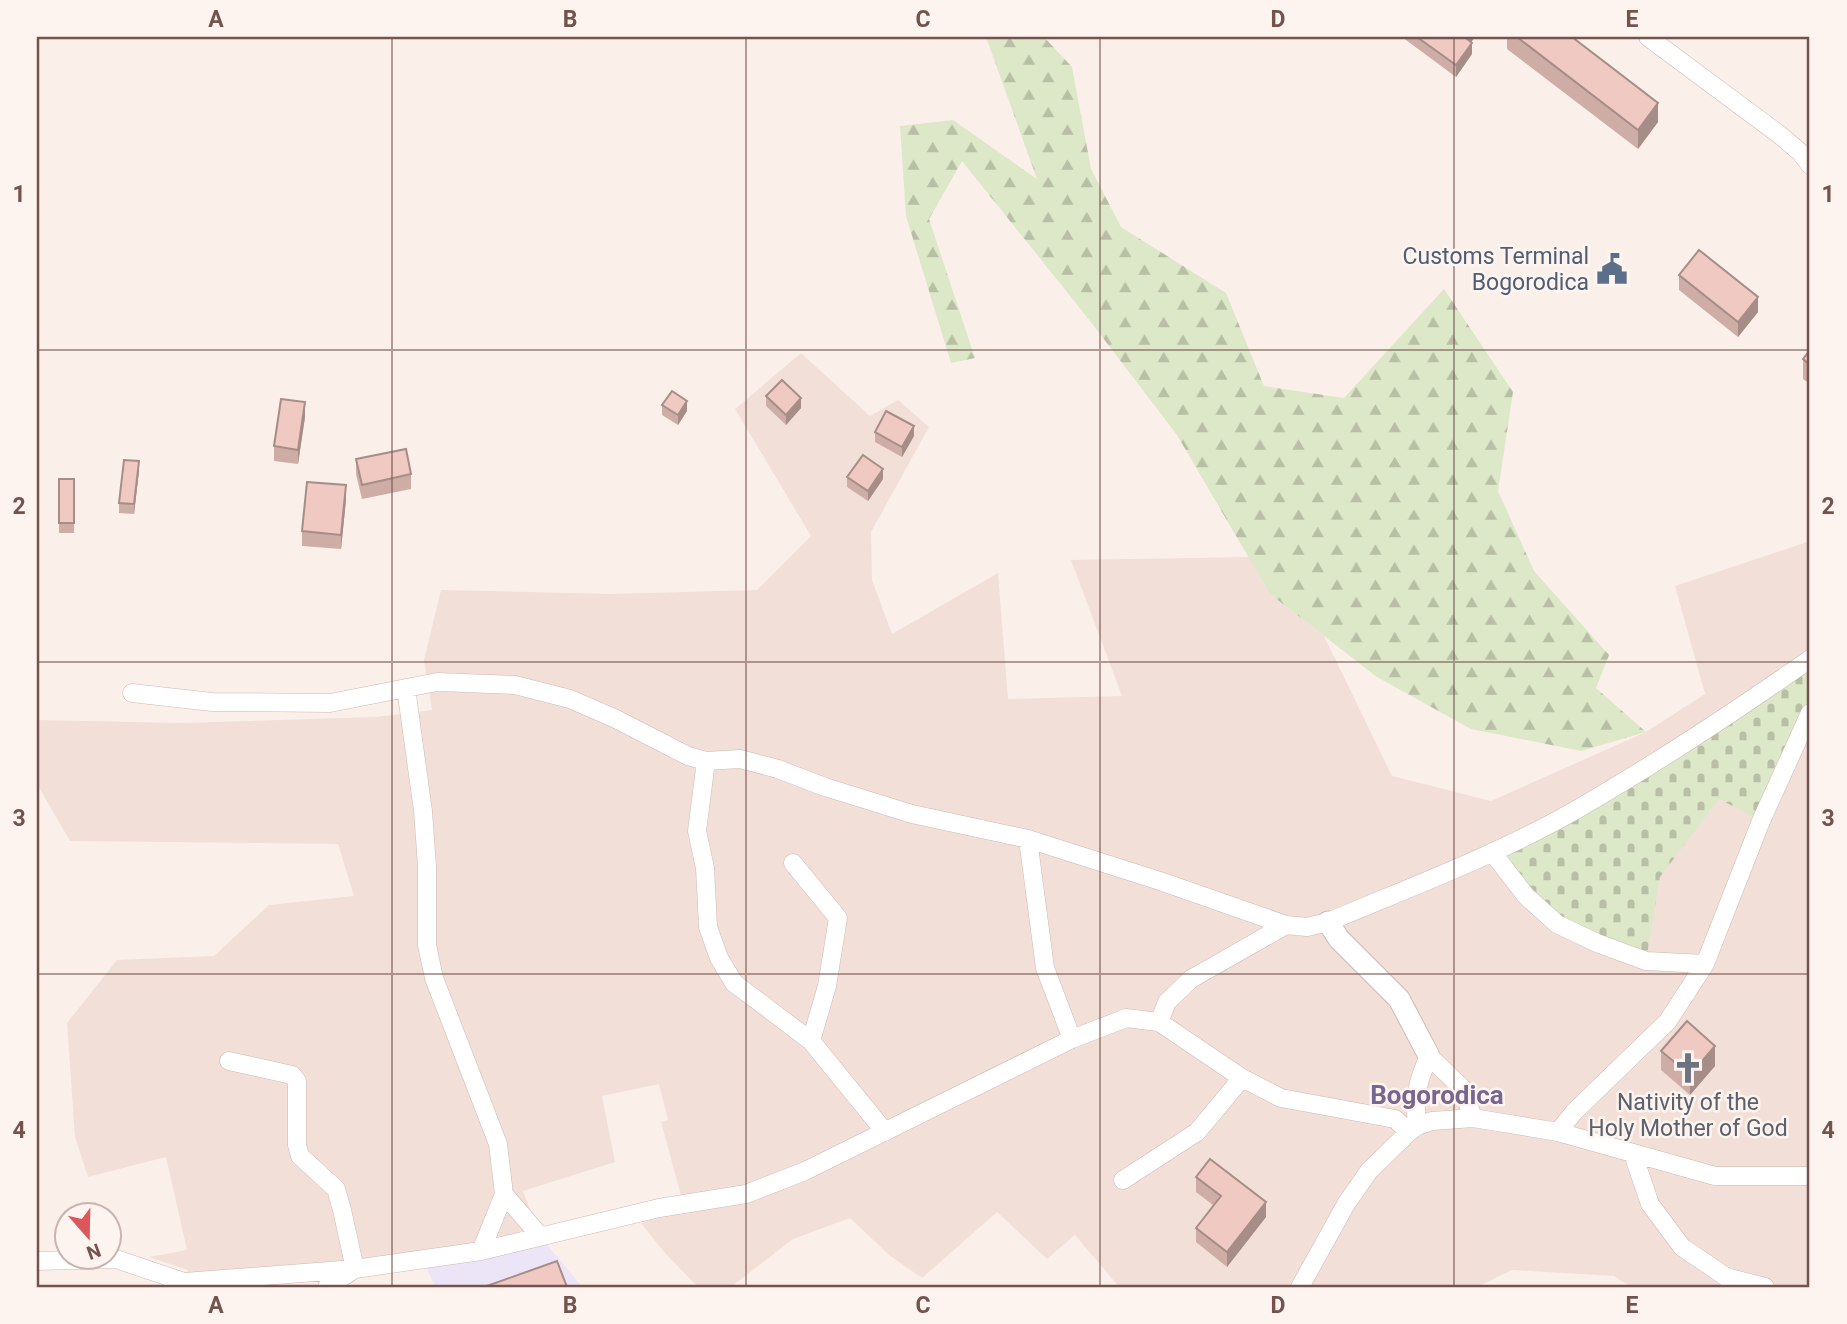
<svg xmlns="http://www.w3.org/2000/svg" width="1847" height="1324" font-family="Roboto,sans-serif">
	<style>
		.residential { fill: #f2e0d8 }
		.education { fill: #ece5f8 }
		.forest { fill: url(#forest-firs) }
		.cemetery { fill: url(#cemetery-stones) }
		.lines { fill: none; stroke-linecap: round; stroke-linejoin: round }
		.minor-casing { stroke: #cfb8b2; stroke-width: 19 }
		.tertiary-casing { stroke: #cfb8b2; stroke-width: 23 }
		.minor { stroke: #fff; stroke-width: 18 }
		.tertiary { stroke: #fff; stroke-width: 21 }
		.wall { fill: #ceada7 }
		.shaded-wall { fill: #a78d88 }
		.building { fill: #efc9c2; stroke: #a78d88; stroke-width: 2 }
		.grid { fill: none; stroke: #74524e; stroke-width: 2; stroke-opacity: 0.55 }
		.labels { text-anchor: middle; stroke-width: 5; stroke-linejoin: round; paint-order: stroke }
		.service-label { font-size: 23px; fill: #4e5e75; stroke: #fef4ef; text-anchor: end }
		.worship-label { font-size: 23px; fill: #5b616d; stroke: #fef4ef }
		.quarter-label { font-size: 26px; font-weight: bold; fill: #776690; stroke: #fef4ef }
		.neatline { fill: none; stroke: #74524e; stroke-width: 2.5 }
		.grid-label { font-size: 23px; text-anchor: middle; font-weight: bold; fill: #74524e }
	</style>
	<defs>
		<pattern id="forest-firs" width="22" height="20" patternUnits="userSpaceOnUse" patternTransform="scale(1.75)"><rect width="22" height="20" fill="#dde8c8"/><path d="M5 1l3.5 6h-7zM16 11l3.5 6h-7z" fill="#b8bfa5"/></pattern>
		<pattern id="cemetery-stones" width="16" height="16" patternUnits="userSpaceOnUse" patternTransform="scale(1.75)"><rect width="16" height="16" fill="#dde8c8"/><path d="M2 7V4a2 2 0 0 1 4 0v3zM10 15v-3a2 2 0 0 1 4 0v3z" fill="#b8bfa5"/></pattern>
	</defs>
	<rect width="100%" height="100%" fill="#fbefe9"/>
	<!-- residential -->
	<path class="residential" d="M801 353 870 416 898 400 929 427 871 532 872 580 892 634 998 573 1008 699 1122 696 1071 560 1249 557 1270 594 1324 636 1392 776 1491 801 1646 732 1705 694 1675 586 1810 541V1287H1631L1614 1276 1512 1270 1477 1287H1119L1075 1235 1047 1259 997 1212 922 1278 889 1255 850 1218 793 1239 731 1287H698L664 1252 641 1223 685 1210 661 1122 668 1120 659 1084 602 1096 615 1162 523 1191 540 1236 481 1251 184 1282 188 1270 149 1257 187 1250 166 1157 88 1177 75 1137 67 1023 117 960 214 956 269 905 354 896 338 844 70 841 37 784V720L183 723 376 717 432 710 424 660 441 590 611 594 757 590 811 536 735 409Z"/>
	<!-- education -->
	<path class="education" d="M540 1236 582 1287H435L423 1260Z"/>
	<!-- forest -->
	<path class="forest" d="M986 37H1044L1072 67 1091 169 1121 227 1226 293 1264 386 1344 398 1444 289 1513 392 1498 491 1534 571 1609 655 1596 688 1646 732 1581 751 1471 729 1377 677 1270 594 1177 435 1087 317 962 161 929 219 975 358 951 363 906 216 900 126 953 120 1037 179Z"/>
	<!-- cemetery -->
	<path class="cemetery" d="M1810 659V713L1761 821 1719 799 1660 877 1646 961 1557 924 1492 852Z"/>
	<g class="lines">
		<defs>
			<path id="minor" d="M1648 37 1780 135 1801 153 1810 165
				M406 688 423 811 427 866V945L434 978 498 1144 504 1194 540 1236
				M132 693 212 702 330 703 437 682 515 685 570 699 616 719 688 756 706 761 740 759 778 769 825 787 912 814 1028 839 1160 881 1286 925 1307 927 1328 922C1413 886 1502 853 1581 807 1660 761 1736 711 1810 659
				M706 761 697 831 705 868 708 927 719 958 734 983 811 1041 885 1132
				M1028 839 1045 968 1072 1039
				M1492 852 1526 896 1557 924 1597 943 1646 961 1705 964
				M793 863 838 918 827 986 811 1041
				M1159 1022 1242 1078 1281 1098 1395 1119 1409 1132
				M229 1061 292 1075 297 1081V1145L300 1156 336 1189 342 1210 355 1269 327 1287
				M1417 1126C1414 1098 1417 1082 1429 1056L1463 1089 1473 1118
				M1558 1132 1574 1112 1668 1021 1705 964 1761 821 1810 713
				M1633 1154 1650 1204 1682 1247 1726 1277 1765 1287
				M1123 1180 1197 1132 1242 1078
				M481 1251 504 1194
				M37 1261 116 1259 184 1282 355 1269 481 1251 659 1208 746 1194 805 1171 1072 1039 1126 1018 1159 1022 1167 1002 1191 979 1286 925
				M1300 1287 1346 1204 1369 1171 1409 1132 1417 1126 1432 1121 1473 1118 1558 1132 1715 1176H1810"/>
			<path id="tertiary" d="M1328 922 1339 939 1399 999 1429 1056"/>
		</defs>
		<!-- minor casing -->
		<use href="#minor" class="minor-casing"/>
		<!-- tertiary casing -->
		<use href="#tertiary" class="tertiary-casing"/>
		<!-- minor -->
		<use href="#minor" class="minor"/>
		<!-- tertiary -->
		<use href="#tertiary" class="tertiary"/>
	</g>
	<!-- wall -->
	<path class="wall" d="M1402 37H1475L1471 42 1472 54 1456 77Z
		M1507 37H1572L1658 122 1638 149 1507 49Z
		M1679 275 1758 312 1738 337 1679 290Z
		M1810 350V384L1803 379V359Z
		M766 396 801 408 786 425 766 406Z
		M662 405 687 411 678 425 662 415Z
		M305 417 298 464 274 461V446Z
		M875 432 914 436 902 457 875 442Z
		M356 459 411 474V489L362 499 356 474Z
		M139 471 134 514 119 513V503Z
		M847 477 883 479 868 501 847 487Z
		M59 479H74V533H59Z
		M346 500 341 549 302 546V531Z
		M1661 1051 1715 1066 1690 1095 1661 1070Z
		M1196 1177 1266 1217 1227 1267 1196 1242V1228L1213 1205 1196 1192Z"/>
	<!-- shaded-wall -->
	<path class="shaded-wall" d="M1467 37H1475L1466 49V38Z
		M1472 43V54L1456 77V65Z
		M1658 103V122L1638 149V130Z
		M1758 297V312L1738 337V322Z
		M801 398V408L786 425V415Z
		M687 401V411L678 425V415Z
		M305 402V417L298 464V450Z
		M914 426V436L902 457V447Z
		M139 461V471L134 514V504Z
		M883 469V479L868 501V491Z
		M346 485V500L341 549V535Z
		M1715 1046V1066L1690 1095V1075Z
		M1266 1202V1217L1227 1267V1252Z"/>
	<!-- building -->
	<path class="building" d="M1417 37H1467L1466 38 1472 43 1456 65Z
		M1517 37H1572L1658 103 1638 130Z
		M1699 250 1758 297 1738 322 1679 275Z
		M1810 350V365L1803 359Z
		M782 380 801 398 786 415 766 396Z
		M672 391 687 401 678 415 662 405Z
		M281 399 305 402 298 450 274 446Z
		M886 411 914 426 902 447 875 432Z
		M406 449 411 474 362 485 356 459Z
		M863 455 883 469 868 491 847 477Z
		M124 460 139 461 134 504 119 503Z
		M59 479H74V523H59Z
		M307 482 346 485 341 535 302 531Z
		M1687 1021 1715 1046 1690 1075 1661 1051Z
		M1210 1159 1266 1202 1227 1252 1196 1228 1221 1196 1196 1177Z
		M557 1261 567 1287H484Z"/>
	<!-- grid -->
	<path class="grid" d="M392 37V1287M746 37V1287M1100 37V1287M1454 37V1287M37 350H1810M37 662H1810M37 974H1810"/>
	<!-- icons -->
	<defs>
		<symbol id="civic-bare" viewBox="-9 -9 18 18"><path d="M-.6-6.5H3V-4.5H.6V-3L4-1V1h2V6H-6V1h2V-1L-.6-3ZM-1.2 2.5V6h2.4V2.5Z" fill="#5c6f8a" stroke="#fef4ef" stroke-width="2.5" paint-order="stroke"/></symbol>
		<symbol id="church-bare" viewBox="-9 -9 18 18"><path d="M-1.2-6h2.4v3.5h3.3v2.4h-3.3V6h-2.4V-.1h-3.3v-2.4h3.3Z" fill="#6b7280" stroke="#fef4ef" stroke-width="2.5" paint-order="stroke"/></symbol>
	</defs>
	<g fill-rule="evenodd">
		<use href="#civic-bare" x="1590" y="247" width="44" height="44"/>
		<use href="#church-bare" x="1666" y="1046" width="44" height="44"/>
	</g>
	<g class="labels">
		<!-- service labels -->
		<g class="service-label">
			<text x="1589" y="264">Customs Terminal<tspan x="1589" dy="26">Bogorodica</tspan></text>
		</g>
		<!-- worship labels -->
		<g class="worship-label">
			<text x="1688" y="1110">Nativity of the<tspan x="1688" dy="26">Holy Mother of God</tspan></text>
		</g>
		<!-- quarter labels -->
		<g class="quarter-label">
			<text x="1437" y="1104">Bogorodica</text>
		</g>
	</g>
	<!-- border -->
	<rect width="1847" height="1324" fill="none" stroke="#fef4ef" stroke-width="77"/>
	<!-- north arrow -->
	<g transform="translate(88 1236) rotate(160)"><circle r="33" fill="#fef4ef" stroke="#c7b3af" stroke-width="2"/>
	<path d="M0-5L12 26L0 18L-12 26Z" fill="#dc575c"/>
	<text y="-10" font-size="19" font-weight="bold" text-anchor="middle" fill="#74524e">N</text>
	</g>
	<rect x="38" y="38" width="1770" height="1248" class="neatline"/>
	<g class="grid-label">
		<text x="216" y="27">A</text>
		<text x="570" y="27">B</text>
		<text x="923" y="27">C</text>
		<text x="1278" y="27">D</text>
		<text x="1632" y="27">E</text>
		<text x="19" y="202">1</text>
		<text x="1828" y="202">1</text>
		<text x="19" y="514">2</text>
		<text x="1828" y="514">2</text>
		<text x="19" y="826">3</text>
		<text x="1828" y="826">3</text>
		<text x="19" y="1138">4</text>
		<text x="1828" y="1138">4</text>
		<text x="216" y="1313">A</text>
		<text x="570" y="1313">B</text>
		<text x="923" y="1313">C</text>
		<text x="1278" y="1313">D</text>
		<text x="1632" y="1313">E</text>
	</g>
</svg>
